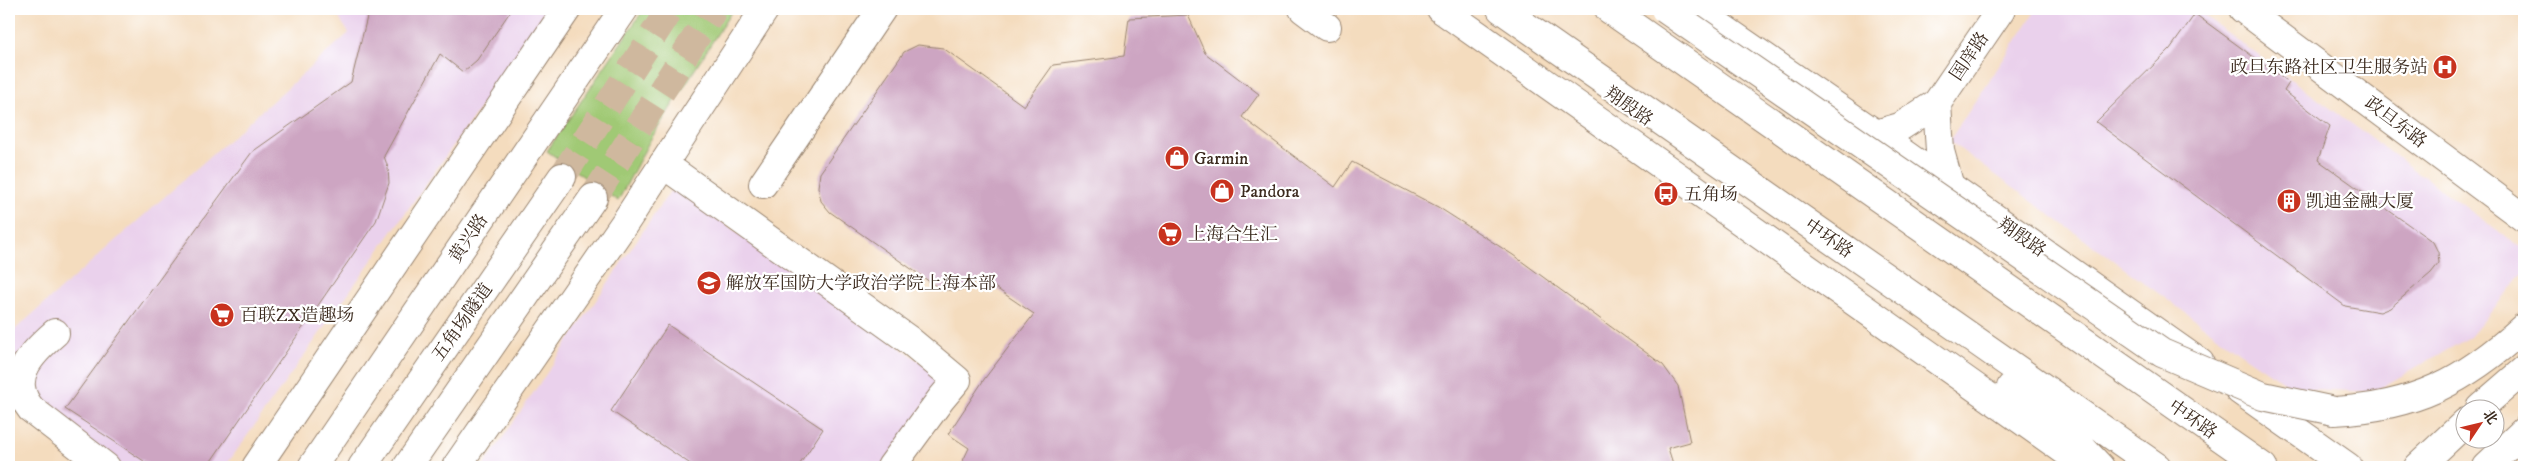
<svg xmlns="http://www.w3.org/2000/svg" width="2533" height="476" font-family="'IM FELL DW Pica','Noto Serif SC',serif">
	<style>
		.built { fill: #ead1ec }
		.green { fill: #a0c975; stroke: #6e7a4a }
		.building { fill: #cda5c2 }
		.lines { fill: none; stroke-linecap: round; stroke-linejoin: round }
		.major-tunnel { stroke: #cfb89e; stroke-width: 28; stroke-dasharray: 28 14; stroke-linecap: butt }
		.minor-casing { stroke: #98836e; stroke-width: 30 }
		.major-casing { stroke: #98836e; stroke-width: 30 }
		.highway-casing { stroke: #98836e; stroke-width: 30 }
		.minor { stroke: #fff; stroke-width: 28 }
		.major { stroke: #fff; stroke-width: 28 }
		.highway { stroke: #fff; stroke-width: 28 }
		.highway-bridge-casing { stroke: #98836e; stroke-width: 30; stroke-linecap: butt }
		.highway-bridge { stroke: #fff; stroke-width: 28 }
		.labels { text-anchor: middle; stroke-width: 4.5; stroke-linejoin: round; paint-order: stroke }
		.street-label { font-size: 18px; fill: #3b2a1e; stroke: #fff }
		.poi-label { font-size: 18px; fill: #3b2a1e; stroke: #fff; text-anchor: start }
	</style>
	<rect width="100%" height="100%" fill="#fff"/>
	<filter id="ink" filterUnits="userSpaceOnUse"><feTurbulence type="fractalNoise" baseFrequency=".02" numOctaves="2"/><feDisplacementMap in="SourceGraphic" scale="10" xChannelSelector="R" yChannelSelector="G"/><feConvolveMatrix kernelMatrix="1 2 1 2 8 2 1 2 1" color-interpolation-filters="sRGB"/></filter>
	<filter id="wash" filterUnits="userSpaceOnUse"><feTurbulence type="fractalNoise" baseFrequency=".0096" numOctaves="4" result="noise"/><feDisplacementMap in="SourceGraphic" scale="20" xChannelSelector="R" yChannelSelector="G"/><feGaussianBlur stdDeviation="1.12" result="paint"/><feColorMatrix in="noise" values="0 0 0 0 0 0 0 0 0 0 0 0 0 0 0 0 0 1.4 0 .05"/><feComposite in="paint" operator="in"/></filter>
	<g filter="url(#wash)">
		<rect width="100%" height="100%" fill="#f4dcbe"/>
		<!-- built -->
		<path class="built" d="M333 9H550L225 467H82L9 397V335L349 33Z
			M2037 9H2195L2524 250V272L2470 337 2373 392 2292 388 2242 354 1949 141Z
			M673 187 946 380 881 467H483Z"/>
		<!-- green -->
		<path class="green" d="M644 9H733L649 142 618 201 547 151Z"/>
		<g id="blocks">
			<!-- building -->
			<path class="building" d="M369 9H512L477 60 463 72 440 54 384 156 388 168 389 183 376 221 207 467H153L65 409 252 152 351 82Z
				M2195 14 2289 83 2284 91 2330 126 2318 160 2433 242 2438 252 2439 263 2431 273 2390 308 2380 312 2345 306 2096 122 2170 49Z
				M1188 15 1205 53 1259 94 1242 117 1335 187 1352 162 1438 207 1513 255 1663 365 1678 386 1690 442 1668 448 1674 467H960L969 448 948 434 985 378 1034 314 981 278 967 288 956 291 940 289 830 212 821 201 818 187 820 173 904 52 918 45 943 48 1024 106 1053 65 1124 56 1129 18Z
				M668 325 823 429 798 467H695L611 411Z"/>
		</g>
	</g>
	<g filter="url(#ink)">
		<use href="#blocks" fill-opacity="0" stroke="#98836e" stroke-width="1"/>
		<g class="lines">
			<!-- major-tunnel -->
			<path class="major-tunnel" d="M562 177 670 9
				M593 198 714 9"/>
			<defs>
				<path id="minor" d="M1303 9 1327 27
					M2243 9 2524 218
					M1937 103 1940 151 1950 187
					M1876 134 1900 127 1937 103 2001 9
					M663 164 909 340 957 380 941 399 891 467
					M763 184 882 9
					M55 333C32 353 6 378 31 409L106 467
					M2480 408 2524 370
					M256 467 567 9
					M2418 467 2466 422
					M2486 467 2524 431"/>
				<path id="major" d="M1441 9 2088 467
					M1695 9 1876 134 2200 363
					M2239 390 2348 467
					M312 467 624 9
					M362 467 562 177
					M407 467 593 198
					M456 467 626 221 765 9"/>
				<path id="highway" d="M1501 9 2157 467
					M1609 9 2263 467
					M2011 387C2044 411 2073 437 2100 467
					M2334 411C2415 407 2465 381 2524 327"/>
			</defs>
			<!-- minor casing -->
			<use href="#minor" class="minor-casing"/>
			<!-- major casing -->
			<use href="#major" class="major-casing"/>
			<!-- highway casing -->
			<use href="#highway" class="highway-casing"/>
			<!-- minor -->
			<use href="#minor" class="minor"/>
			<!-- major -->
			<use href="#major" class="major"/>
			<!-- highway -->
			<use href="#highway" class="highway"/>
			<defs>
				<path id="highway-bridge" d="M1665 9 2162 353 2263 396 2334 411"/>
			</defs>
			<!-- highway-bridge casing -->
			<use href="#highway-bridge" class="highway-bridge-casing"/>
			<!-- highway-bridge -->
			<use href="#highway-bridge" class="highway-bridge"/>
		</g>
	</g>
	<!-- icons -->
	<defs>
		<symbol id="hospital-disc" viewBox="-11 -11 22 22"><circle r="9.5" fill="#c8321e" stroke="#fff"/><path d="M-5-5h3v3.5h4V-5h3V5h-3V1.5h-4V5h-3Z" fill="#fff"/></symbol>
		<symbol id="shop-disc" viewBox="-11 -11 22 22"><circle r="9.5" fill="#c8321e" stroke="#fff"/><path d="M-5-2.5h2.3a2.7 3.5 0 0 1 5.4 0H5L5.5 6h-11ZM-1.5-2.5h3a1.5 2.3 0 0 0-3 0Z" fill="#fff"/></symbol>
		<symbol id="bus-disc" viewBox="-11 -11 22 22"><circle r="9.5" fill="#c8321e" stroke="#fff"/><path d="M-5-6H5V4H4V6H2V4H-2V6H-4V4H-5ZM-3.5-4V0h7V-4ZM-3.5 1.2v1.5H-2V1.2ZM2 1.2v1.5H3.5V1.2Z" fill="#fff"/></symbol>
		<symbol id="building-disc" viewBox="-11 -11 22 22"><circle r="9.5" fill="#c8321e" stroke="#fff"/><path d="M-4-6H4V6H1V3H-1V6H-4ZM-2.5-4.3h1.7v1.8h-1.7ZM.8-4.3h1.7v1.8H.8ZM-2.5-1h1.7V.8h-1.7ZM.8-1h1.7V.8H.8Z" fill="#fff"/></symbol>
		<symbol id="supermarket-disc" viewBox="-11 -11 22 22"><circle r="9.5" fill="#c8321e" stroke="#fff"/><path d="M-6-5.5h2.5l.6 2H6L4.5 2H-2.5L-4.4-4H-6ZM-1.5 3.2a1.3 1.3 0 1 0 .1 0ZM3 3.2a1.3 1.3 0 1 0 .1 0Z" fill="#fff"/></symbol>
		<symbol id="university-disc" viewBox="-11 -11 22 22"><circle r="9.5" fill="#c8321e" stroke="#fff"/><path d="M0-5L7-2L0 1L-7-2ZM-4 1L0 2.5L4 1V4Q0 6-4 4Z" fill="#fff"/></symbol>
	</defs>
	<g fill-rule="evenodd">
		<use href="#hospital-disc" x="2431" y="53" width="28" height="28"/>
		<use href="#shop-disc" x="1163" y="144" width="28" height="28"/>
		<use href="#shop-disc" x="1208" y="177" width="28" height="28"/>
		<use href="#bus-disc" x="1652" y="180" width="28" height="28"/>
		<use href="#building-disc" x="2275" y="187" width="28" height="28"/>
		<use href="#supermarket-disc" x="1156" y="220" width="28" height="28"/>
		<use href="#university-disc" x="695" y="269" width="28" height="28"/>
		<use href="#supermarket-disc" x="208" y="301" width="28" height="28"/>
	</g>
	<g class="labels">
		<!-- street labels -->
		<g class="street-label">
			<text transform="translate(1969 56) rotate(-56)" y="6">国庠路</text>
			<text transform="translate(1629 106) rotate(35)" y="6">翔殷路</text>
			<text transform="translate(2396 122) rotate(37)" y="6">政旦东路</text>
			<text transform="translate(2022 237) rotate(35)" y="6">翔殷路</text>
			<text transform="translate(468 238) rotate(-56)" y="6">黄兴路</text>
			<text transform="translate(1829 238) rotate(35)" y="6">中环路</text>
			<text transform="translate(462 322) rotate(-55)" y="6">五角场隧道</text>
			<text transform="translate(2193 419) rotate(35)" y="6">中环路</text>
		</g>
		<!-- poi labels -->
		<g class="poi-label">
			<text x="2428" y="73" text-anchor="end">政旦东路社区卫生服务站</text>
			<text x="1194" y="164">Garmin</text>
			<text x="1240" y="197">Pandora</text>
			<text x="1684" y="200">五角场</text>
			<text x="2306" y="207">凯迪金融大厦</text>
			<text x="1188" y="240">上海合生汇</text>
			<text x="726" y="289">解放军国防大学政治学院上海本部</text>
			<text x="240" y="321">百联ZX造趣场</text>
		</g>
	</g>
	<!-- margin -->
	<rect width="2533" height="476" fill="none" stroke="#fff" stroke-width="30"/>
	<!-- north arrow -->
	<g transform="translate(2480 424) rotate(55)"><circle r="24" fill="#ffffff" stroke="#b1aaa5"/>
	<path d="M0-4L9 19L0 12L-9 19Z" fill="#c8321e"/>
	<text y="-8" font-size="14" font-weight="bold" text-anchor="middle" fill="#3b2a1e">北</text>
	</g>
</svg>
